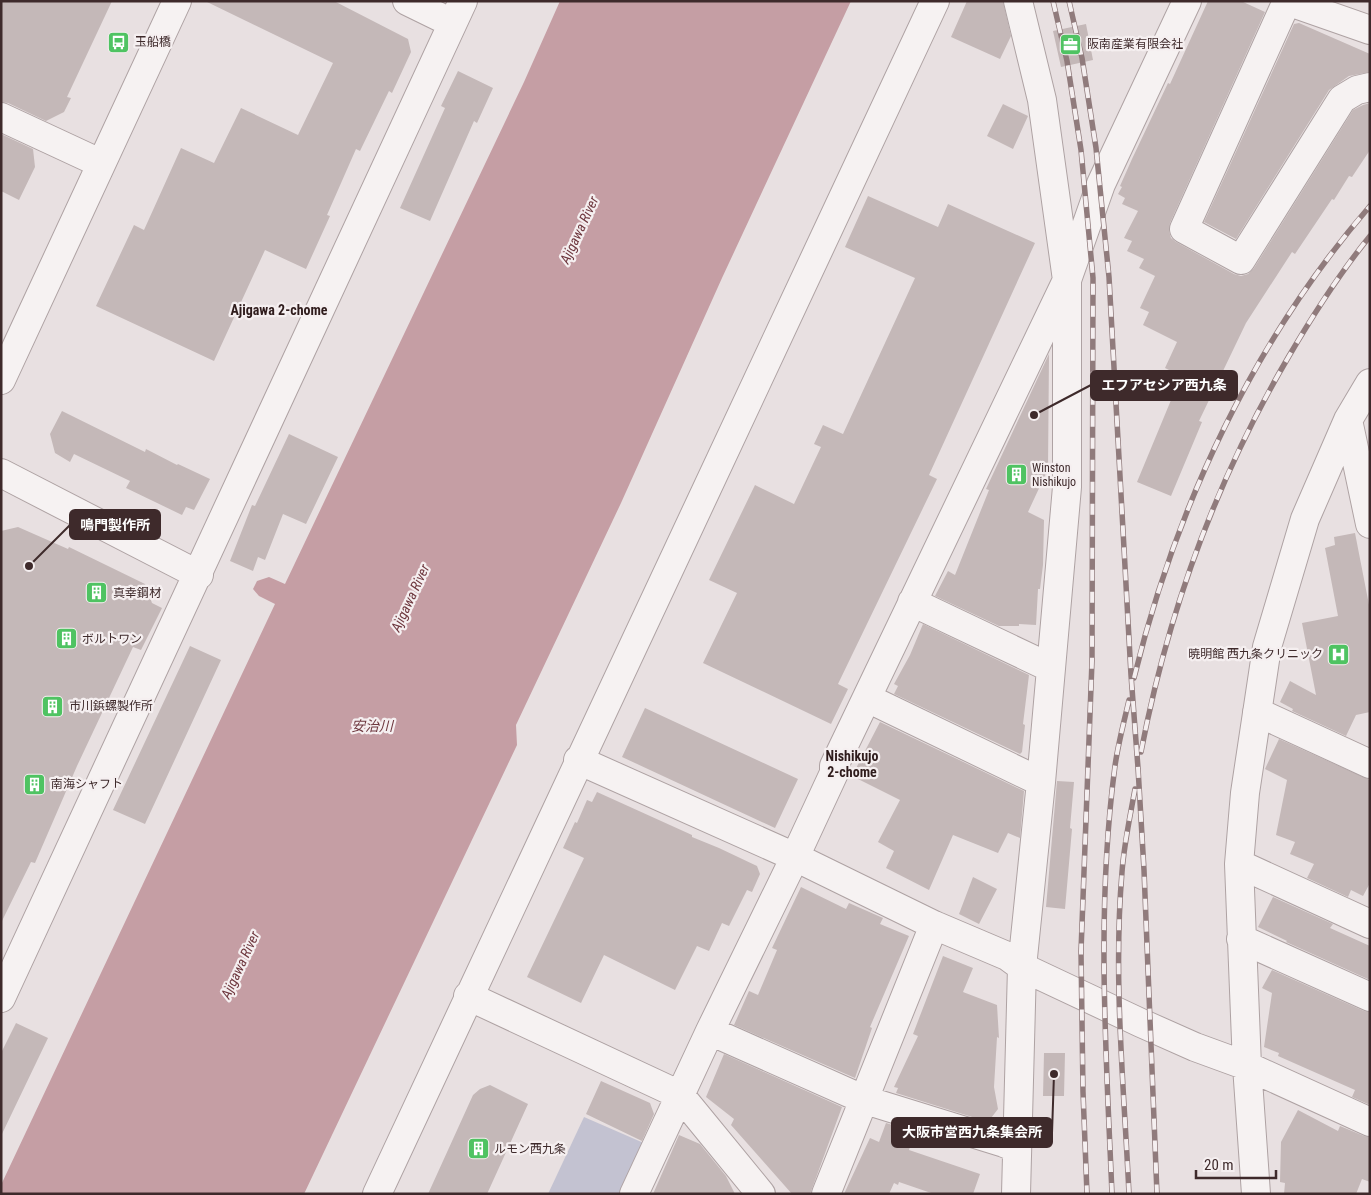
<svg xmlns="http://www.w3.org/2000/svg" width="1371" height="1195" font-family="'Roboto Condensed','Noto Sans JP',sans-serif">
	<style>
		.green { fill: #c3c2d1 }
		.water { fill: #c59ea4 }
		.building { fill: #c4b8b8 }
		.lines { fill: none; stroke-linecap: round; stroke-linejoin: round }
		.minor-casing { stroke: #aea2a3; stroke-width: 30 }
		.minor { stroke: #f6f2f2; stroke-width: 28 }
		.rail-casing { stroke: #907b7c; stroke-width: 5.5 }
		.rail { stroke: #f5eff0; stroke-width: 4; stroke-dasharray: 11; stroke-linecap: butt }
		.labels { text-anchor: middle; stroke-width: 4.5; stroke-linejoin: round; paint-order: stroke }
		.poi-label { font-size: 12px; fill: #3e2a2b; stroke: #f5eff0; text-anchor: start }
		.water-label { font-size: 14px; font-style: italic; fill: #6e373e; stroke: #f5eff0 }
		.neighbourhood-label { font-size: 14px; font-weight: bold; fill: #2f1c1c; stroke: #f5eff0 }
		.leader { fill: none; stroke: #3e2a2b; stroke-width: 2 }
		.callout-dot { fill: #3e2a2b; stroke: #f5eff0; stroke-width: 2 }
		.callout { fill: #3e2a2b; stroke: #3e2a2b; stroke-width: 2 }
		.callout-label { font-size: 14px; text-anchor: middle; font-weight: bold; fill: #fff }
	</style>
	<rect width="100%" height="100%" fill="#e8e0e1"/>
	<!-- green -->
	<path class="green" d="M584 1117 646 1144 622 1194H548Z"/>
	<!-- water -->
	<path class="water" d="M560 1H851L722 278 621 503 516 725 517 745 304 1194H1V1185L275 604 259 596 253 589 257 581 269 577 285 584 524 82Z"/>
	<!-- building -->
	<path class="building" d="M1 1H112L67 97 71 98 64 112 46 121 8 103 1 102Z
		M205 1H334L408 39 411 52 392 93 389 91 360 151 356 149 327 215 330 216 306 269 265 250 214 361 96 306 134 225 144 230 181 148 214 163 241 108 298 135 333 63Z
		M967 1H1003L1011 36 1000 59 951 37Z
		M1208 1H1241L1265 12 1170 223 1169 231 1171 238 1176 242 1234 274 1241 276 1248 274 1254 268 1353 110 1363 105 1370 103V150L1352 177 1349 176 1334 200 1332 199 1295 254 1292 252 1246 323 1199 421 1202 422 1171 496 1137 482 1181 376 1165 368 1177 342 1143 325 1149 312 1140 308 1155 276 1139 268 1144 259 1127 251 1132 241 1124 238 1138 211 1122 204 1125 198 1118 194 1122 187 1120 186 1132 159 1168 83 1170 84Z
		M1299 23 1370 54V72L1349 76 1329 90 1236 239 1204 222 1294 24Z
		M1086 24 1093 60 1061 67 1053 31Z
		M458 71 493 88 477 123 474 121 430 221 400 208 445 108 441 106Z
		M1003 104 1028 116 1013 149 987 136Z
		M1 134 33 149 35 167 19 200 1 191Z
		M868 196 938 227 948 204 1035 243 929 475 937 479 838 684 848 689 831 724 703 663 737 593 709 580 755 485 794 504 821 447 814 444 823 425 843 434 915 278 845 247Z
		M1049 354 1048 469 1028 512 1044 520 1043 565 1040 589H1038L1036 625 1019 624V626H999L935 596 948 571 955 575 989 490 986 489Z
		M62 411 145 452 146 449 177 465 178 464 210 479 194 510 186 507 182 515 126 488 130 481 74 454 70 462 55 453 50 434Z
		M289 434 338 457 306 524 283 514 265 560 258 557 253 571 230 561 252 505 255 506Z
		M18 527 68 549 69 547 145 584 152 603 162 608 141 650 133 647 77 766 35 863 31 862 1 923V531Z
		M1355 533 1370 610V712L1356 715 1346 736 1292 711 1293 709 1280 702 1290 681 1316 695 1302 623 1338 616 1325 548 1335 545 1334 537Z
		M923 624 1029 675 1023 724 1025 725 1022 752 1020 754 894 694 898 686 894 684 910 655Z
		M190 646 221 660 145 824 113 810Z
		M645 708 798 779 775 828 622 757Z
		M880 722 1024 791 1020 838 1008 833 998 853 953 835 929 890 886 868 894 851 878 842 900 800 852 776Z
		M1279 739 1370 780V883L1363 896 1351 890 1348 897 1307 878 1314 864 1290 854 1295 842 1276 835 1287 780 1265 769Z
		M1057 781 1074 782 1070 828 1072 829 1065 909 1046 907Z
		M597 792 692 835V837L719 848 757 866 760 874 752 892 747 890 729 926 722 923 709 951 697 946 675 990 604 955 581 1003 527 977 584 858 563 848 575 822 577 823 587 800 592 802Z
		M973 877 997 889 979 924 959 914Z
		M801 887 846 909 849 903 883 918 880 924 909 936 870 1027 872 1028 855 1078 734 1025 749 991 758 995 777 950 772 948Z
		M1273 897 1333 924 1330 928 1370 946V980L1286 942 1287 941 1258 927Z
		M943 956 973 968 963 992 997 1005 999 1038 997 1037 994 1087 998 1109 988 1122 896 1093 898 1088 894 1087 918 1036 913 1034Z
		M1272 970 1364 1011 1370 1012V1105L1352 1097 1355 1090 1278 1056 1279 1053 1264 1047 1272 993 1262 988Z
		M16 1023 48 1038 1 1136V1053Z
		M1044 1053H1065L1064 1096H1043Z
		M724 1054 842 1107 810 1194H792L731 1125 734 1119 706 1097Z
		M601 1081 650 1103 654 1114 642 1141 586 1114Z
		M490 1085 528 1104 487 1194H428L473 1095 480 1089Z
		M1298 1110 1338 1131 1340 1126 1364 1136 1370 1137V1182L1362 1179 1356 1194H1284L1285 1183 1280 1182 1281 1142Z
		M886 1123 915 1132 909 1150 980 1174 973 1194H934L899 1182 898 1185 894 1183 889 1194H844L870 1138 879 1142Z
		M679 1135 700 1144 726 1176 735 1194H653Z"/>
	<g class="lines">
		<defs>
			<path id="minor" d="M407 1 452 23
				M1287 1 1184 229 1241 260 1342 99 1357 90 1370 87
				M1287 1 1370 30
				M1 117 100 163
				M1 380 177 1
				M1348 420 1370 524
				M1 473 199 575
				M912 602 1051 668
				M867 698 1041 782
				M1257 712 1370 764
				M578 760 795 857 934 925 1007 956 1022 967 1141 1023 1195 1047 1247 1066 1370 1122
				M1239 864 1370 924
				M1241 939 1370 997
				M468 996 680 1095 761 1194
				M1 998 463 1
				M710 1031 865 1100 1004 1143 1016 1148
				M377 1194 935 1
				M634 1194 710 1031 795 857 834 773V766L1067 280 1101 184 1187 1
				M826 1194 934 925
				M1016 1194 1022 967 1041 782 1067 487V280L1042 100 1018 1
				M1256 1194 1247 1066 1239 864 1245 793 1267 647 1305 519 1348 420 1370 383"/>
		</defs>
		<!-- minor casing -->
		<use href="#minor" class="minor-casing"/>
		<!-- minor -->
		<use href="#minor" class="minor"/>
		<defs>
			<path id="rail" d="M1053 1 1067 61 1081 150 1093 278 1092 661 1081 951 1083 1092 1087 1194
				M1069 1 1082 58 1096 148 1109 277 1131 675 1138 768 1144 870 1157 1194
				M1134 678C1176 506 1254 340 1370 206
				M1141 752C1168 611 1216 480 1289 356 1313 315 1339 274 1370 236
				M1112 1194C1106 1051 1096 908 1115 766 1118 744 1124 722 1129 700
				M1129 1194C1124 1087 1113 979 1122 872 1124 844 1130 817 1135 789"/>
		</defs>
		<!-- rail casing -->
		<use href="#rail" class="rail-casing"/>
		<!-- rail -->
		<use href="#rail" class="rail"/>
	</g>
	<!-- icons -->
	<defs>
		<symbol id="bus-square" viewBox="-11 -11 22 22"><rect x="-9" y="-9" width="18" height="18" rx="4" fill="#4fc362" stroke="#f5eff0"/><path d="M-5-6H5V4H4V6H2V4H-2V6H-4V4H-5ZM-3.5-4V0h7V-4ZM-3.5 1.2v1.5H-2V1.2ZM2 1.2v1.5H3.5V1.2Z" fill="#fff"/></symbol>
		<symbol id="office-square" viewBox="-11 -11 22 22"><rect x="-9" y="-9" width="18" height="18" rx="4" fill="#4fc362" stroke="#f5eff0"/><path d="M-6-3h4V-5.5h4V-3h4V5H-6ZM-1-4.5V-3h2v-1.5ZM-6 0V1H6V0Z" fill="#fff"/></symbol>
		<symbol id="building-square" viewBox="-11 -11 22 22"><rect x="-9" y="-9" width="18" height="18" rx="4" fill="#4fc362" stroke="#f5eff0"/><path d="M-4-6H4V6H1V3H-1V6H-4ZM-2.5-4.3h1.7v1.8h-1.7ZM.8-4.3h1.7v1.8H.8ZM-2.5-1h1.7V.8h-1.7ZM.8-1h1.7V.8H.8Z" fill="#fff"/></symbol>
		<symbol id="hospital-square" viewBox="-11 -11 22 22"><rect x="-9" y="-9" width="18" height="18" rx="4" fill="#4fc362" stroke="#f5eff0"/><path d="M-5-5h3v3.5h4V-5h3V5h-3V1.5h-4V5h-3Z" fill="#fff"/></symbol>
	</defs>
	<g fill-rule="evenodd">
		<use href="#bus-square" x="106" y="30" width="25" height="25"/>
		<use href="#office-square" x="1058" y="32" width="25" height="25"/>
		<use href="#building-square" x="1004" y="462" width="25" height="25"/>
		<use href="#building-square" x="84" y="580" width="25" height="25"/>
		<use href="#building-square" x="54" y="626" width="25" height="25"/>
		<use href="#hospital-square" x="1326" y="642" width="25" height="25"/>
		<use href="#building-square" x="40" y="694" width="25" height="25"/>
		<use href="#building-square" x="22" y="772" width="25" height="25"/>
		<use href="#building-square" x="466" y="1136" width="25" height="25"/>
	</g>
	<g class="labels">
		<!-- poi labels -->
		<g class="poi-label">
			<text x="135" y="46">玉船橋</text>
			<text x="1087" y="48">阪南産業有限会社</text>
			<text x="1032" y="472">Winston<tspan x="1032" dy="14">Nishikujo</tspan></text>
			<text x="113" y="597">真幸鋼材</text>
			<text x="82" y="643">ボルトワン</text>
			<text x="1323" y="658" text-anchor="end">暁明館 西九条クリニック</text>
			<text x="69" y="710">市川鋲螺製作所</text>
			<text x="51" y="788">南海シャフト</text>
			<text x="494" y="1153">ルモン西九条</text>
		</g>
		<!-- water labels -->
		<g class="water-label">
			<text transform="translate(579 230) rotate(-65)" y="5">Ajigawa River</text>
			<text transform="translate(410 598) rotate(-65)" y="5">Ajigawa River</text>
			<text x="372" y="731">安治川</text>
			<text transform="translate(240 965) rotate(-65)" y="5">Ajigawa River</text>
		</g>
		<!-- neighbourhood labels -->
		<g class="neighbourhood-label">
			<text x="279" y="315">Ajigawa 2-chome</text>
			<text x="852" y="761">Nishikujo<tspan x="852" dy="16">2-chome</tspan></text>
		</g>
	</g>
	<!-- callouts -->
	<path class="leader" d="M1034 415L1091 385M29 566L70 525M1054 1074L1052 1133"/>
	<g class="callout-dot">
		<circle cx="1034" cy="415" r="5"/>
		<circle cx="29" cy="566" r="5"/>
		<circle cx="1054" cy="1074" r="5"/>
	</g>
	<g class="callout">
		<rect x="1091" y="371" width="146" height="29" rx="5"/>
		<rect x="70" y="510" width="90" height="29" rx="5"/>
		<rect x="892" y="1118" width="160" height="29" rx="5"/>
	</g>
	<g class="callout-label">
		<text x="1164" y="390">エフアセシア西九条</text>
		<text x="115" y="530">鳴門製作所</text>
		<text x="972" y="1137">大阪市営西九条集会所</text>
	</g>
	<!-- border -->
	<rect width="1371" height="1195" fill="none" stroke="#3e2a2b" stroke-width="5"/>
	<!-- scale -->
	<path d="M1196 1170v8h80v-8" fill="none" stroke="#3e2a2b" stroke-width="2.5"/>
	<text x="1204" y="1170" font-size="15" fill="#3e2a2b" stroke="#f5eff0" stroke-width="4" paint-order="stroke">20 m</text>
</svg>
